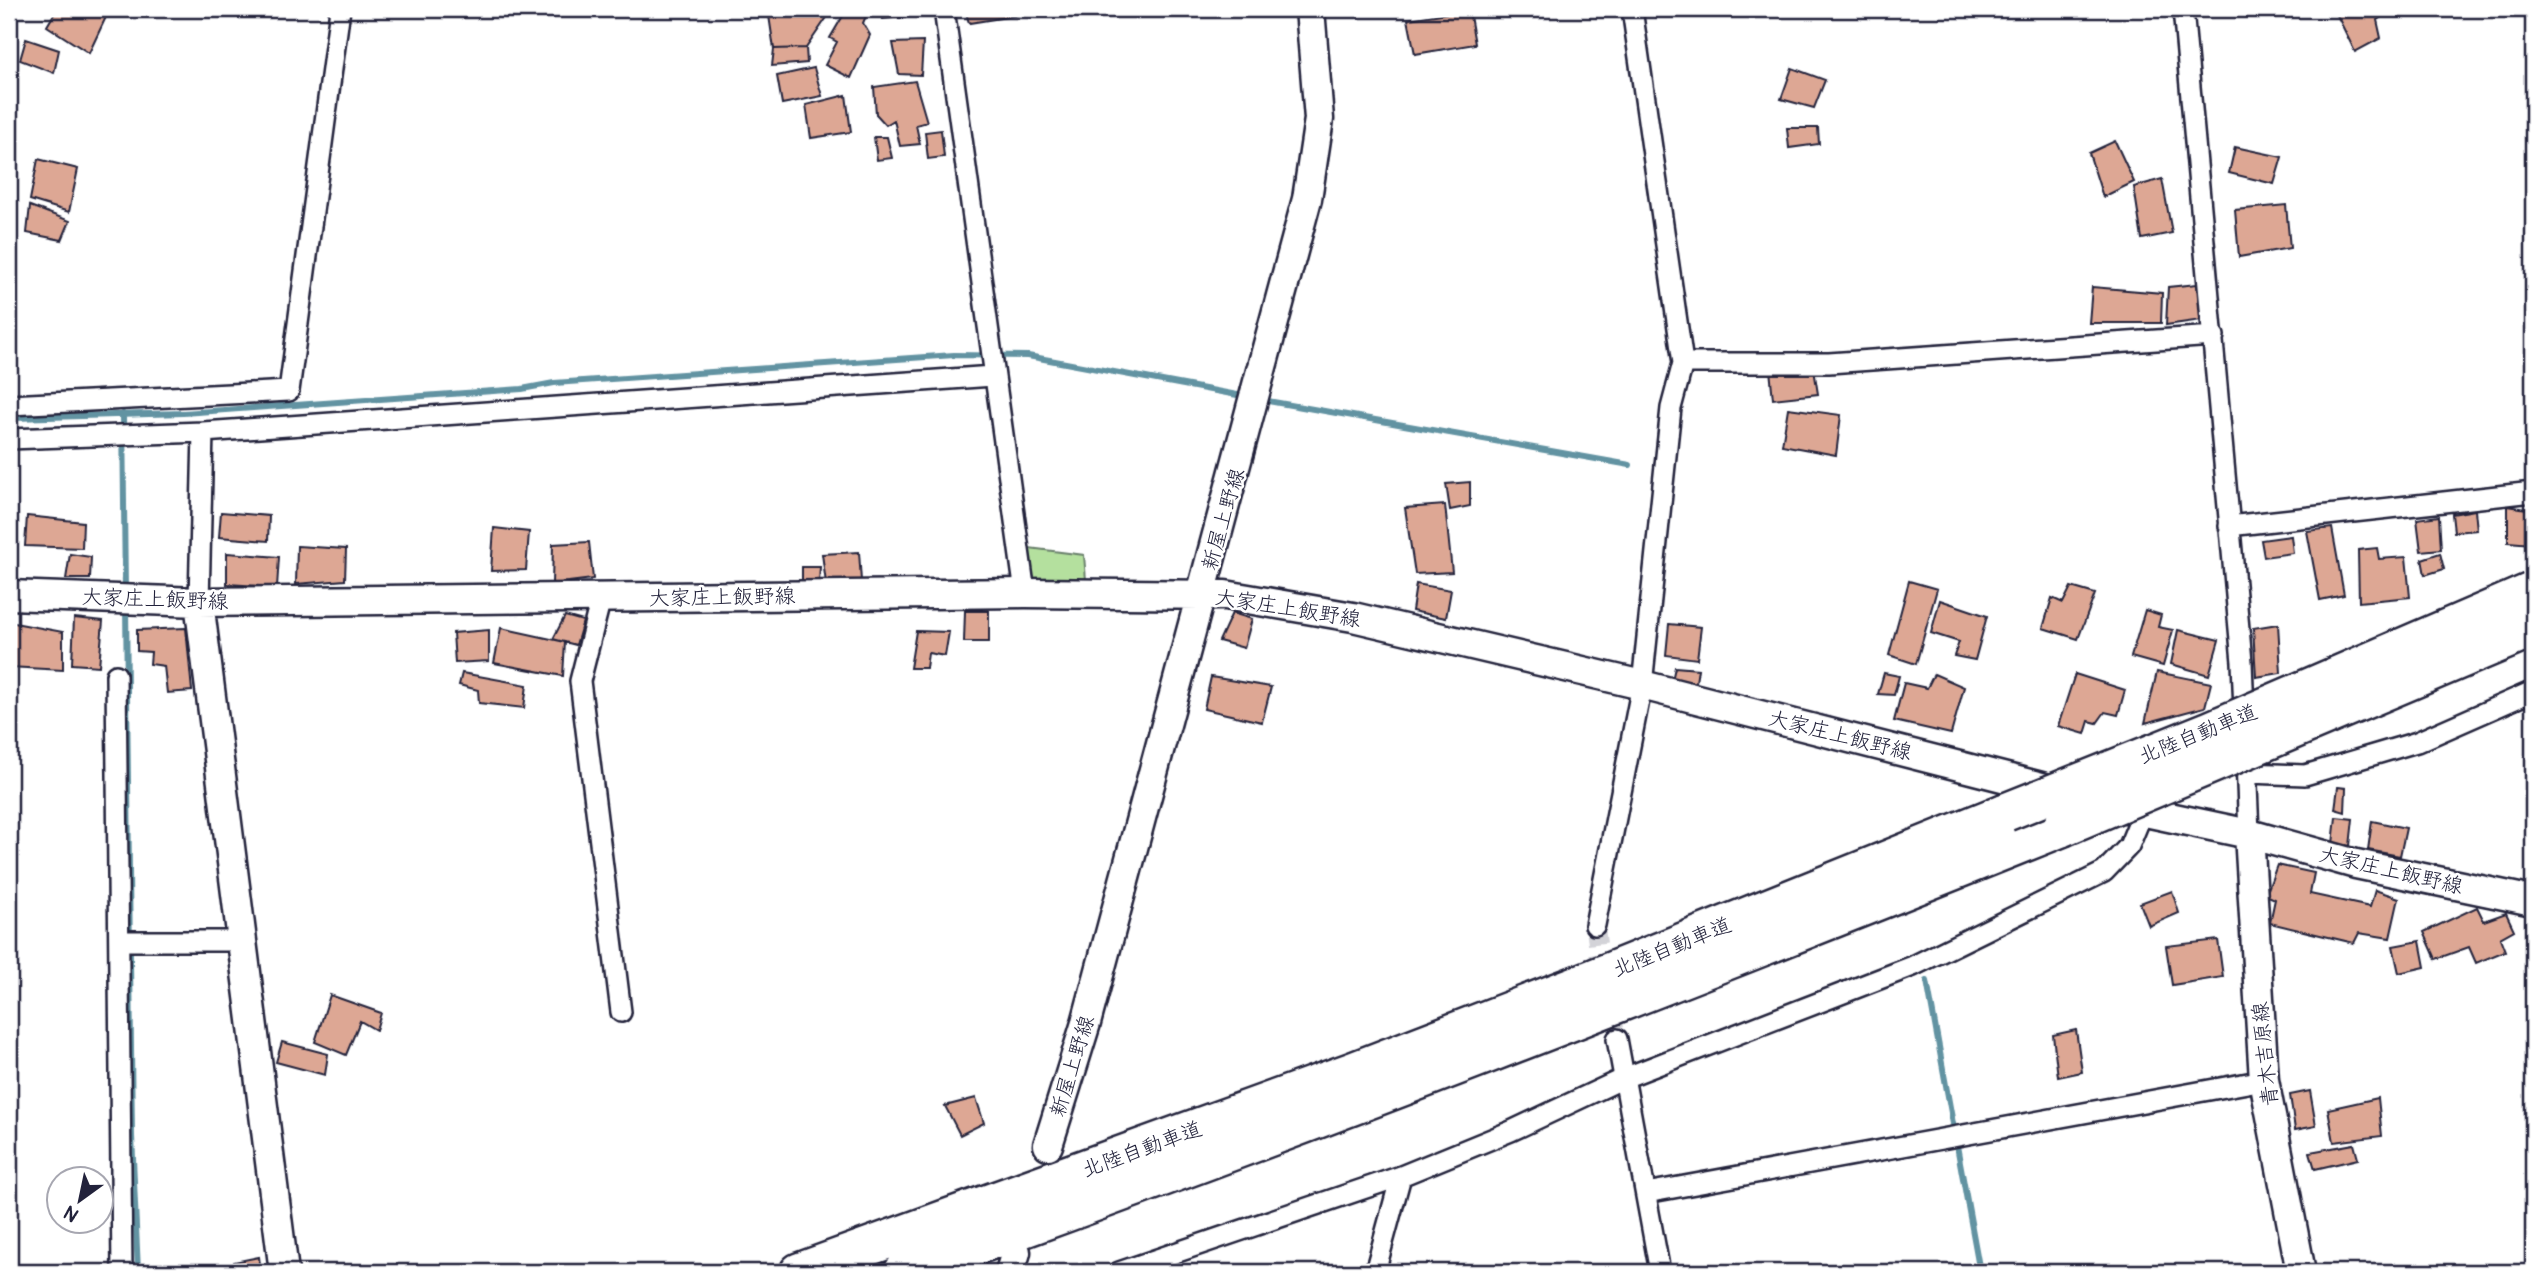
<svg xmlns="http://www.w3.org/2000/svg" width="2542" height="1281" font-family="Pangolin,'Klee One',sans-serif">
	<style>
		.green { fill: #b4e09e; stroke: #6b816c; stroke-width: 2 }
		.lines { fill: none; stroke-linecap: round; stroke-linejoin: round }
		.stream { stroke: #6293a2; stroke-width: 6 }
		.building { fill: #dda794; stroke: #22223b; stroke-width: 2 }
		.street-tunnel { stroke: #d3d3d8; stroke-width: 19; stroke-dasharray: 19 10; stroke-linecap: butt }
		.street-casing { stroke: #22223b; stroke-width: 24 }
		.secondary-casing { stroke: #22223b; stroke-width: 33 }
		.highway-casing { stroke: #22223b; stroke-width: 42 }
		.street { stroke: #fff; stroke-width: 19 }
		.secondary { stroke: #fff; stroke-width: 28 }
		.highway { stroke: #fff; stroke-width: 37 }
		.highway-bridge-casing { stroke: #22223b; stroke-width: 42; stroke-linecap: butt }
		.highway-bridge { stroke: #fff; stroke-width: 37 }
		.labels { text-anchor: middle; stroke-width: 5; stroke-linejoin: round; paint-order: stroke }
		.street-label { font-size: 21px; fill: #22223b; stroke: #fff }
	</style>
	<rect width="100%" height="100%" fill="#fff"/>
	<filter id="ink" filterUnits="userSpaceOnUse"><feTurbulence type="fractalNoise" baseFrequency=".0143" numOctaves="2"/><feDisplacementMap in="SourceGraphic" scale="14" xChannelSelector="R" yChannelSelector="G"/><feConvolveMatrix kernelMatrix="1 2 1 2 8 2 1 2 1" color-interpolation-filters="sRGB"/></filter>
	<g filter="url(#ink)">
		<!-- green -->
		<path class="green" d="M1029 548 1084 555 1086 580 1033 581Z"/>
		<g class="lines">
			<!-- stream -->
			<path class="stream" d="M1262 400 1630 465
				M123 414 125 591
				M14 418 183 413 522 389 554 383 954 355 1028 356 1248 397
				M126 605 132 1136 138 1272
				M1927 981 1980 1272"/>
		</g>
		<!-- building -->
		<path class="building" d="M57 9H97L107 15 89 53 47 26Z
			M768 9H809L830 13 806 48 774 49Z
			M847 9H869L863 23 870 35 851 78 825 65 837 42 830 38Z
			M884 9H905V17L883 19Z
			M965 9H1037L1038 12 969 23Z
			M2334 9H2390L2391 11 2377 20 2381 38 2355 52Z
			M1469 10 1475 44 1415 54 1408 19Z
			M26 39 59 50 54 73 20 60Z
			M923 42 921 75 899 74 893 43Z
			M806 48 807 63 772 66 774 49Z
			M814 68 822 96 782 104 777 76Z
			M1792 68 1825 80 1814 108 1781 99Z
			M915 81 927 122 916 125 920 144 900 146 894 120 886 125 876 114 874 87Z
			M846 95 851 132 811 138 806 105Z
			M1787 128H1818L1819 144 1789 148Z
			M941 130 944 157 928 159 925 132Z
			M874 137H887L892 158 877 160Z
			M2115 141 2134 182 2103 197 2089 153Z
			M2235 147 2282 157 2274 184 2229 173Z
			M38 159 78 169 69 212 30 200Z
			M2162 179 2172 233 2142 239 2134 187Z
			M2286 205 2290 248 2239 257 2235 210Z
			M30 206 70 221 62 240 27 233Z
			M2197 284 2202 320 2166 325 2168 287Z
			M2092 287 2162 293 2161 323H2089Z
			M1814 369 1818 394 1773 399 1770 370Z
			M1788 408 1841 415 1836 455 1782 445Z
			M1470 482V506L1450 510 1446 484Z
			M1445 505 1452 572 1415 574 1405 508Z
			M2508 506 2533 510 2532 544 2508 542Z
			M2475 510 2477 530 2454 532 2452 514Z
			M221 512 269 516 268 541 219 537Z
			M27 516 83 522 82 548 25 546Z
			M2439 516 2441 549 2421 551 2417 519Z
			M494 528 529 532 526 570 491 571Z
			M2332 528 2344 595 2320 600 2307 531Z
			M2291 536 2293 553 2264 557 2261 540Z
			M589 542 593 579 552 584 553 544Z
			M297 546 346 549 345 580 296 584Z
			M2377 548 2379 559 2406 557 2410 597 2359 602 2358 550Z
			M859 552 861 581 826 583 822 554Z
			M227 553 279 557 277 587 227 584Z
			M2440 553 2444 569 2425 575 2422 559Z
			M70 554 91 557 90 579H66Z
			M802 567H820L819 582 802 583Z
			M1909 581 1937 589 1916 664 1889 655Z
			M1416 584 1451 590 1446 618 1412 611Z
			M2071 587 2095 594 2078 639 2043 628 2052 598 2063 603Z
			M1940 600 1987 616 1975 660 1954 656 1959 642 1931 633Z
			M2145 610 2161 615 2158 627 2173 630 2163 666 2131 657Z
			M965 611H989V642H964Z
			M1232 613 1252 619 1244 648 1219 641Z
			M565 616 583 621 576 645 553 639Z
			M74 618 103 621 99 666 72 664Z
			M9 622 63 632V670L9 667Z
			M1669 624 1701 627 1697 659 1666 655Z
			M2278 624 2281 673 2256 677 2253 628Z
			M186 628 192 691 167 693 164 666 150 664 151 652 137 651V630Z
			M501 628 565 642 563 676 494 663Z
			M489 630V661L455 663 453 633Z
			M2178 630 2219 640 2209 675 2171 664Z
			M916 631 949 632 945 656 928 653 926 668H910Z
			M1675 667 1698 669 1695 689 1671 685Z
			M2157 672 2211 683 2205 707 2145 723Z
			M462 673 527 685 524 708 479 703 478 690 459 685Z
			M1884 673 1899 676 1894 695 1878 694Z
			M1934 674 1964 687 1951 734 1894 721 1904 683 1927 688Z
			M2075 674 2125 690 2118 715 2105 712 2097 723 2089 721 2085 734 2058 726Z
			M1211 677 1271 687 1262 722 1204 709Z
			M2338 787 2346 788 2345 812 2335 809Z
			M2336 817 2353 819 2350 846 2333 844Z
			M2372 821 2406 828 2400 856 2368 850Z
			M2277 865 2314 873 2310 894 2370 907 2375 890 2399 898 2390 938 2359 933 2354 943 2270 923 2275 899 2266 895Z
			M2172 891 2179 913 2149 926 2140 903Z
			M2477 907 2484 921 2506 913 2514 930 2500 938 2505 951 2476 963 2469 947 2436 959 2424 932Z
			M2218 940 2223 977 2172 985 2166 946Z
			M2420 941 2425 967 2399 973 2393 946Z
			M330 995 381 1013 376 1030 360 1021 346 1055 315 1042Z
			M2076 1030 2082 1072 2058 1077 2053 1035Z
			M282 1042 328 1054 325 1075 276 1062Z
			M2310 1091 2316 1126 2295 1130 2290 1095Z
			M976 1098 984 1123 960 1135 945 1106Z
			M2378 1098 2382 1136 2334 1142 2328 1109Z
			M2354 1144 2358 1159 2315 1169 2310 1152Z
			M259 1257 261 1272H235L234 1262Z"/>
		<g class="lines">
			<!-- street-tunnel -->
			<path class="street-tunnel" d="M1595 925 1601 970 1617 1039"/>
			<defs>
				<path id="street" d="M944 9 1025 593
					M2183 9 2242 662 2249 834
					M1683 363H1829L2214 336
					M9 405 289 391 340 9
					M203 432 993 376
					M9 439 203 432 199 602
					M2229 526 2533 492
					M601 598 580 681 621 1012
					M116 675 122 1272
					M2246 773 2305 775 2417 742 2533 691
					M1595 925 1642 685 1671 408 1683 363 1632 9
					M119 941H241
					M1617 1039 1660 1272
					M1646 1193 2264 1080
					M1119 1272 1401 1176 1511 1131 1624 1078 1913 966 2104 872 2129 846 2143 812
					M1375 1272 1401 1176"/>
				<path id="secondary" d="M9 595 199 602 1025 593 1225 595 1353 617 1642 685 2065 793
					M199 602 284 1272
					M2108 804 2249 834 2356 864 2533 901
					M2249 834 2264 1080 2301 1272
					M1048 1145 1086 1023 1307 199 1319 119 1310 9
					M1010 1272 1016 1252"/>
				<path id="highway" d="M799 1272 1353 1071 1581 983 2006 812
					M903 1272C1292 1133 1677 982 2061 828"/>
			</defs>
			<!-- street casing -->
			<use href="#street" class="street-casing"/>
			<!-- secondary casing -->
			<use href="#secondary" class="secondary-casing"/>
			<!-- highway casing -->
			<use href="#highway" class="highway-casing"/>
			<!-- street -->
			<use href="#street" class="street"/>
			<!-- secondary -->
			<use href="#secondary" class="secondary"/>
			<!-- highway -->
			<use href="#highway" class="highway"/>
			<defs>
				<path id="highway-bridge" d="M2006 812 2208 731 2533 591
					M2061 828 2533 629"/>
			</defs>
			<!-- highway-bridge casing -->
			<use href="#highway-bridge" class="highway-bridge-casing"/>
			<!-- highway-bridge -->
			<use href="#highway-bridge" class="highway-bridge"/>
		</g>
	</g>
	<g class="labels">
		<!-- street labels -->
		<g class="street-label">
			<text transform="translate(1223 519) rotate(-74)" y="7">新屋上野線</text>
			<text transform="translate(722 597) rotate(-1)" y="7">大家庄上飯野線</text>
			<text transform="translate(155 599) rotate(2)" y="7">大家庄上飯野線</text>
			<text transform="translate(1288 608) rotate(9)" y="7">大家庄上飯野線</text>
			<text transform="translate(2198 734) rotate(-22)" y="7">北陸自動車道</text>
			<text transform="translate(1840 735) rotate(14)" y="7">大家庄上飯野線</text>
			<text transform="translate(2391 870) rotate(13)" y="7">大家庄上飯野線</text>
			<text transform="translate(1672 947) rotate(-22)" y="7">北陸自動車道</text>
			<text transform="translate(2265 1054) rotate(-96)" y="7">青木吉原線</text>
			<text transform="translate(1072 1066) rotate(-73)" y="7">新屋上野線</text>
			<text transform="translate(1142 1149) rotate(-20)" y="7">北陸自動車道</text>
		</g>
	</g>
	<!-- margin -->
	<rect width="2542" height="1281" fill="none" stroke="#fff" stroke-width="35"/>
	<rect x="18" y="18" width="2507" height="1246" fill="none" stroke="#22223b" stroke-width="2.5" filter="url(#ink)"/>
	<!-- north arrow -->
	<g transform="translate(80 1200) rotate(213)"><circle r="33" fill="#ffffff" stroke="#a7a7b1" stroke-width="2"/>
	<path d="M0-5L12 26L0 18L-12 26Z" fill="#22223b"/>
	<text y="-10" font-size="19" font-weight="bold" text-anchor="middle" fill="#22223b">N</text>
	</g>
</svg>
